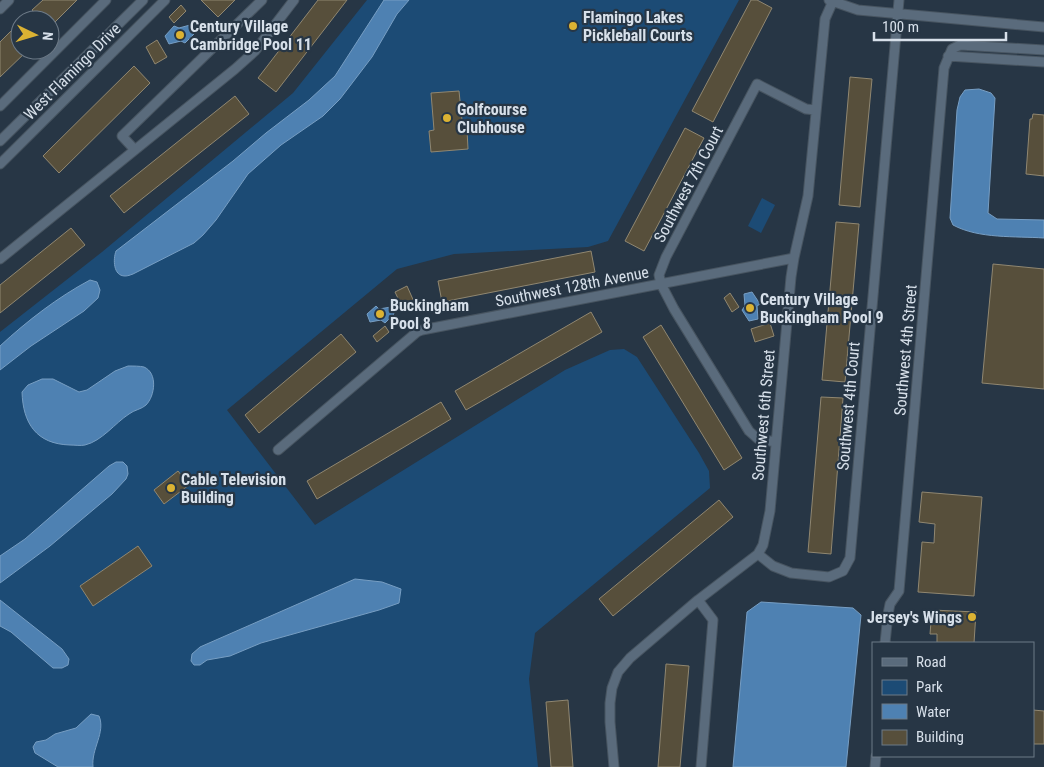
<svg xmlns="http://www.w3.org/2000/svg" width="1044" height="767" font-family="'Roboto Condensed',sans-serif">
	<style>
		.green { fill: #1c4b75 }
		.water { fill: #4e81b2; stroke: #779ec3 }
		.building { fill: #574f3b; stroke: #908771 }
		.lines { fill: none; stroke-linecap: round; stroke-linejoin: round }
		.street-casing { stroke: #475460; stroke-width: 11 }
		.street { stroke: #5a6b7c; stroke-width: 9 }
		.poi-dot { fill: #dbb233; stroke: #273645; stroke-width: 2 }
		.labels { text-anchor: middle; stroke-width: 4.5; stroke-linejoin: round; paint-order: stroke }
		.poi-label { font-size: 16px; font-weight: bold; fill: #d7e0ea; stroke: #273645; text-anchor: start }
		.street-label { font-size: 16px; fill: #d7e0ea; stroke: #273645 }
	</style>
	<rect width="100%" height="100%" fill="#273645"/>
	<!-- green -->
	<path class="green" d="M367 0H739L608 241 588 247 454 254 397 269 227 410 315 525 565 370 610 350 624 349 637 357 699 453 709 471 710 488 535 633 529 679 538 767H0V332L102 252 293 93Z
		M762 198 775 205 761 233 748 226Z"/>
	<!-- water -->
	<path class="water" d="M384 0H409L397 14 372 57 340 99 323 116 281 145 248 174 216 220 203 235 194 243 133 274C130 275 128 276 125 276 113 276 113 259 116 251L233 161 266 133 309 100 335 76Z
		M190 25 195 33 185 43 181 41 169 44 165 36 174 26 179 28Z
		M979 89 991 93 995 98 988 213 997 219 1044 220V238C1015 236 979 239 953 225L950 218 957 110 960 97 965 90Z
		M90 280 97 282 100 290 98 298 84 311 31 346 0 370V346C27 321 58 297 90 280Z
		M752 292 760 304 757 306 758 319 749 321 742 310 745 306 744 294Z
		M376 306 379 309 391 307 394 314 385 323 381 320 370 322 367 314Z
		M128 366C133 366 140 366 144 367 158 373 155 396 146 405 142 409 134 410 129 414 115 423 102 441 85 445 81 446 75 445 70 445 36 444 23 423 22 392L28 385 42 379H53L79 392 87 390 115 371Z
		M116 462H123L127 466 128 474 126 479 112 494 50 546 0 583V556L25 539 109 466Z
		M355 579 382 582 401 589 399 603 379 610 261 643 230 656 207 660 200 665H194L191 661 192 654 200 647Z
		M0 600 62 649 69 659 68 665 62 668H53L11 632 0 626Z
		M761 602 853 608 861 615 846 767H733L747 612Z
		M91 714 99 716C106 732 91 749 93 767H58L35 753 33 747 36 742 46 740 55 734 76 728Z"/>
	<!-- building -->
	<path class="building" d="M43 0H77L50 27V20H41L32 10Z
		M201 0H235L218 17Z
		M318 0H347L276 92 258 78Z
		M751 0H757L772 8 713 122 692 111Z
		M181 5 186 11 174 23 169 17Z
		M20 22V50H28L0 77V42Z
		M157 40 167 57 155 64 146 47Z
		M134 66 150 83 59 173 43 156Z
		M850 77 872 79 860 207 839 205Z
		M459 91 463 130H467L468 149 431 152 429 131 434 130 431 93Z
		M235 96 249 114 124 213 110 196Z
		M1033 114 1044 115V176L1026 174 1030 119H1032Z
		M685 128 704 138 644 251 625 241Z
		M836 222 859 224 845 382 822 380Z
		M71 228 85 245 0 313V285Z
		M591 251 595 272 442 302 438 281Z
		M993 264 1044 269V389L982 383Z
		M407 286 415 304 403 309 395 292Z
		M730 293 739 307 732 312 724 298Z
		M591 312 602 332 466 410 455 391Z
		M770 323 774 336 755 342 751 329Z
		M661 325 742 458 724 470 643 337Z
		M385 326 389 332 377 342 373 336Z
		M341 334 356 352 259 433 245 415Z
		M821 397 843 398 831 554 808 552Z
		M441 402 451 419 317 499 307 481Z
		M178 471 189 485 164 504 154 490Z
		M922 492 982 497 974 596 918 592 922 542 934 543 935 524 919 522Z
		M719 500 733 517 613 616 599 599Z
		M138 546 152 566 93 606 80 586Z
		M932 610 976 612 974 643H937V634H930Z
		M666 664 689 666 680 767H658Z
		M568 700 573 767H551L546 702Z
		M1033 710 1044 711V744H1033Z"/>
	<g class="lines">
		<defs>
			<path id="street" d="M829 0 858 10 1044 27
				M0 9 9 0
				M948 56 1044 62
				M0 106 106 0
				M0 141 143 0
				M135 150 122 136 262 0
				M0 164 165 0
				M0 259 235 69 255 51 294 0
				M776 442 758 439 749 431 674 309 661 284 659 275 666 257 757 84 806 109 816 110
				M278 450 417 332 422 330 794 258
				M758 554 773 566 791 573 829 577 843 571 850 558 899 0
				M698 600 713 620 701 767
				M885 643 888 614 890 604 899 591 944 68 952 49 960 45 1044 50
				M614 767 610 722V703L612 688 618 672 630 658 698 600 758 554 763 545 770 511 791 277 794 258 808 196 825 19 833 1
				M875 767 876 756"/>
		</defs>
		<!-- street casing -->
		<use href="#street" class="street-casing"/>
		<!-- street -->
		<use href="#street" class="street"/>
	</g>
	<!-- markers -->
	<g class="poi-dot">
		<circle cx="573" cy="26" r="5"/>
		<circle cx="180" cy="35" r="5"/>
		<circle cx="447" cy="118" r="5"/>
		<circle cx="750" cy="308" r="5"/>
		<circle cx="380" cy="314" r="5"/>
		<circle cx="171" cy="488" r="5"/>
		<circle cx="972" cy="617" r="5"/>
	</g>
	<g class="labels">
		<!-- poi labels -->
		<g class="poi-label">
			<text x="583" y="23">Flamingo Lakes<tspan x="583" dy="18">Pickleball Courts</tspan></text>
			<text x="190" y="32">Century Village<tspan x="190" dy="18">Cambridge Pool 11</tspan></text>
			<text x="457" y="115">Golfcourse<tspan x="457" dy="18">Clubhouse</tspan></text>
			<text x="760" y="305">Century Village<tspan x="760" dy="18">Buckingham Pool 9</tspan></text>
			<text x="390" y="311">Buckingham<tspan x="390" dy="18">Pool 8</tspan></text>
			<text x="181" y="485">Cable Television<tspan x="181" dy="18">Building</tspan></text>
			<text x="962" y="623" text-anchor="end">Jersey's Wings</text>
		</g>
		<!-- street labels -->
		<g class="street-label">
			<text transform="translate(72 71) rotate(-45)" y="6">West Flamingo Drive</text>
			<text transform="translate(688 184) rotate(-62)" y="6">Southwest 7th Court</text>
			<text transform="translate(572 286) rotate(-11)" y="6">Southwest 128th Avenue</text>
			<text transform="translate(905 350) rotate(-85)" y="6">Southwest 4th Street</text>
			<text transform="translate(848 406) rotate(-85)" y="6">Southwest 4th Court</text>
			<text transform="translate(763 415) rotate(-85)" y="6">Southwest 6th Street</text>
		</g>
	</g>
	<!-- legend -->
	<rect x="872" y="642" width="162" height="115" fill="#273645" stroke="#6d7a87"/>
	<rect x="882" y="658" width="25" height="8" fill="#5a6b7c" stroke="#6d7a87"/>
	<text x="916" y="667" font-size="15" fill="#d7e0ea">Road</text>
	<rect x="882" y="680" width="25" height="15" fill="#1c4b75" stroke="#6d7a87"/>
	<text x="916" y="692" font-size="15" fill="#d7e0ea">Park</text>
	<rect x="882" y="704" width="25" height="15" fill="#4e81b2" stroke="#6d7a87"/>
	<text x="916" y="717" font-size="15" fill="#d7e0ea">Water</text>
	<rect x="882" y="730" width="25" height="15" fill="#574f3b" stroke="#6d7a87"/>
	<text x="916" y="742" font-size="15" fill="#d7e0ea">Building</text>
	<!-- north arrow -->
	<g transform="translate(35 35) rotate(95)"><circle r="24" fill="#273645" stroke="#6d7a87"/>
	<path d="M0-4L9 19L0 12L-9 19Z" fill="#dbb233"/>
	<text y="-8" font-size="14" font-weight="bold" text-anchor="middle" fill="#d7e0ea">N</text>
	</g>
	<!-- scale -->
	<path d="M874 32v8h132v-8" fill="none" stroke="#d7e0ea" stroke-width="2.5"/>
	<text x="882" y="32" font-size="15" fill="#d7e0ea" stroke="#273645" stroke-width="4" paint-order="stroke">100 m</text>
</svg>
